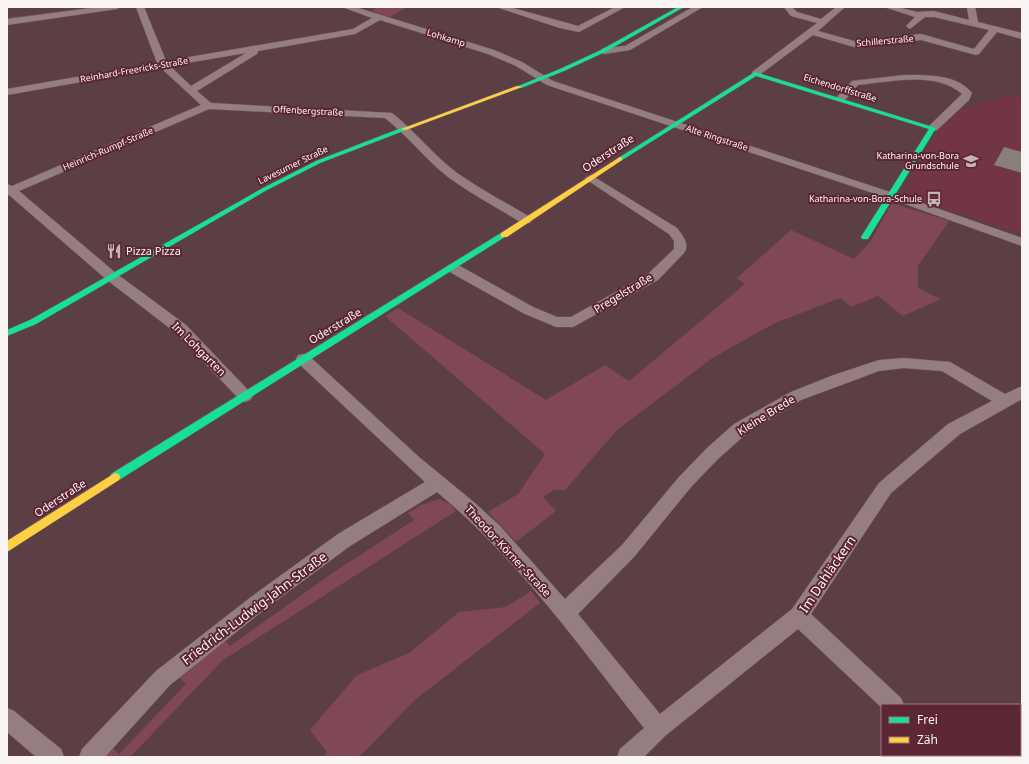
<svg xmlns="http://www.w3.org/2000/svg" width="1029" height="764" font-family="'Noto Sans',sans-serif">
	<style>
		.built { fill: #723544 }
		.green { fill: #804854 }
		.building { fill: #887f77 }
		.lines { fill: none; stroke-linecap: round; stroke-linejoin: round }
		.street-casing { stroke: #705c61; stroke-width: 1 }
		.fast-casing { stroke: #705c61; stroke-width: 1 }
		.slow-casing { stroke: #705c61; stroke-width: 1 }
		.street { fill: #957e82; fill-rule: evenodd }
		.fast { fill: #16e098; fill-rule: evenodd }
		.slow { fill: #ffcf43; fill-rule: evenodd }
		.labels { text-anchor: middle; stroke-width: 4; stroke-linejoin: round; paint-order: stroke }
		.far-street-label { font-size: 9px; fill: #faf3f4; stroke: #5d2634 }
		.far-poi-label { font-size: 9px; fill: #faf3f4; stroke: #5d2634; text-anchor: end }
		.street-label { font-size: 11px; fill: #faf3f4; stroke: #5d2634 }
		.poi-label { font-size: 11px; fill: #faf3f4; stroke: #5d2634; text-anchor: start }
		.near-street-label { font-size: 13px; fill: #faf3f4; stroke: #5d2634 }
	</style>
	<rect width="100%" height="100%" fill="#5c3e45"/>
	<!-- built -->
	<path class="built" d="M1014 94 1022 98V234L904 196 902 193 939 128 961 109Z"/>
	<!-- green -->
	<path class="green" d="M378 7H407L390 17 371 11Z
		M892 203 949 221 918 266V288L941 299 903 316 878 296 851 307 840 298 773 324 711 359 617 430 565 490H554L543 497 556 511 516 542 488 512 518 494 545 454 385 316 398 308 546 400 605 365 629 381 745 284 737 278 791 230 854 259 870 242Z
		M439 499 450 504 456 511 223 660 130 757H101L110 745 119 754 186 684 176 674 223 637 230 646 334 572 414 520 408 513 421 505Z
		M531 591 540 603 416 699 359 757H323L327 752 310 730 357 675 409 653 459 612 506 607Z
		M901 755H977L978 757H901Z"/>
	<!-- building -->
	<path class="building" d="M1004 147 1022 152V173L994 165Z"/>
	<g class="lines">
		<defs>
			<path id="street" d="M99 7H121L117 9 7 25V19Z
				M136 7H144L166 61 353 29 372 18 342 7H355L494 50 522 62 553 81 896 194 1022 238V246L888 198 547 85 516 66 488 54 380 20 355 34 258 51 257 54 197 91 211 103 392 113C415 131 433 155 457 173 480 189 506 203 530 217L532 220 530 223H522C498 208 471 194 448 177 425 159 408 136 385 118L209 109 19 191 117 274 186 325 250 392 253 396 250 400 245 402 240 400 176 333 107 280 9 195H7V184L12 186 201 105 161 68 7 95V89L157 63ZM246 53 191 86 170 66Z
				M496 7H509L578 26 615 7H625L579 32 560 28Z
				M693 7H703L630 50 604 54 599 51 604 48 625 46Z
				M784 7H792L797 12 821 19 836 7H845L818 31 854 41 921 34 974 49 989 30 934 17H925L910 29 906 26 915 17 884 7H897L917 12 934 11 969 20 967 7H975L978 22 1022 33V39L997 32 979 54 976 55 921 40 854 47 813 35 758 76H752V72L817 23 791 16Z
				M905 75C927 75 957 74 972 93L969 100 937 130 933 131 928 128 929 126 962 94C937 72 896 81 866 84L858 85 845 100H837L836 98 852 81Z
				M591 175 677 228C683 236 690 244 684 253L658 280 573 327H556L523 313 448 271 447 268 448 265H458L533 307 557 317H571L648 274 674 249V241L669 234 587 180 585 178Z
				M303 354 308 355 419 457 475 503 500 526 565 599 622 545 679 477 706 449 734 424 791 392 831 376 879 360 904 358 950 362 1005 394 1022 386V399L960 434 891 493 811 614 901 698 904 705H882V708L798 629 665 736 644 757H617L620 749 644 728C579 646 518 559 437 492L350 546 265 609 170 685 105 757H79L82 749 156 671 251 597 338 534 425 482 298 363 296 359 298 355ZM904 368 942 371 992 401 948 424 879 483 792 609 660 714 578 614 634 557 691 487 718 459 746 434 801 400 879 371Z
				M7 708 14 711 61 749 64 757H36L7 732Z
				M1020 734H1022V756L1018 755H1020Z
				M882 755H904V757H882Z"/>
			<path id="fast" d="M678 7H684L605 52 564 71 521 88 516 87 560 69 601 50Z
				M755 72 936 128 868 239H862L861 237 929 129 756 76 622 160 620 161 617 159Z
				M404 127 407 129 406 130 320 163 267 190 36 324 7 336V330L30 320 263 188 316 161Z
				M501 233H507L508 235 119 480 115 481 111 480 110 477 111 474Z"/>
			<path id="slow" d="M517 86 522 87 406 130 401 129Z
				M620 157 622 158V160L507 237H501V233Z
				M115 473 119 474 120 477 119 480 7 552V541Z"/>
		</defs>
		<!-- street casing -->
		<use href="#street" class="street-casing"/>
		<!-- fast casing -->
		<use href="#fast" class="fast-casing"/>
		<!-- slow casing -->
		<use href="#slow" class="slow-casing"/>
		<!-- street -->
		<use href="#street" class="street"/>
		<!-- fast -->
		<use href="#fast" class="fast"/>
		<!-- slow -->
		<use href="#slow" class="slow"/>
	</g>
	<!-- icons -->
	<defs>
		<symbol id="school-bare" viewBox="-9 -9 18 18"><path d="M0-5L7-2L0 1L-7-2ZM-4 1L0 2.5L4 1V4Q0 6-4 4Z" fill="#c3b4b7" stroke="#5d2634" stroke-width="2.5" paint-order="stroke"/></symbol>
		<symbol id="bus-bare" viewBox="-9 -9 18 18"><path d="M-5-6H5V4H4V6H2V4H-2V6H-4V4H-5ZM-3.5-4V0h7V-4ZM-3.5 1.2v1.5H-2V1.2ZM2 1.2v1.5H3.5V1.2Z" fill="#c3b4b7" stroke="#5d2634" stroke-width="2.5" paint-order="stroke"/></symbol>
		<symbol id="restaurant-bare" viewBox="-9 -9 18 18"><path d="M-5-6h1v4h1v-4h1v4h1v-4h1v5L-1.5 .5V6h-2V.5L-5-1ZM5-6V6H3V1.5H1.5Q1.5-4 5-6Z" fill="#c3b4b7" stroke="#5d2634" stroke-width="2.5" paint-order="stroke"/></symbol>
	</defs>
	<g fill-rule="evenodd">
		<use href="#school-bare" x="960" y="150" width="22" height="22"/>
		<use href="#bus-bare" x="923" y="188" width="22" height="22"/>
		<use href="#restaurant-bare" x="103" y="240" width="22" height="22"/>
	</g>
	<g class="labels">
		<!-- far-street labels -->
		<g class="far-street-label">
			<text transform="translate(446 38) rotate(17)" y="3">Lohkamp</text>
			<text transform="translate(885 41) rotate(-5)" y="3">Schillerstraße</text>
			<text transform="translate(134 70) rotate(-10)" y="3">Reinhard-Freericks-Straße</text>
			<text transform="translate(840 88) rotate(17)" y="3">Eichendorffstraße</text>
			<text transform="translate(308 111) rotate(3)" y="3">Offenbergstraße</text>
			<text transform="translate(717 138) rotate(18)" y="3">Alte Ringstraße</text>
			<text transform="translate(108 149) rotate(-23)" y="3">Heinrich-Rumpf-Straße</text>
			<text transform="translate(293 165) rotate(-26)" y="3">Lavesumer Straße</text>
		</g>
		<!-- far-poi labels -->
		<g class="far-poi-label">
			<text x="959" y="159">Katharina-von-Bora<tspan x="959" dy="10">Grundschule</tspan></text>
			<text x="922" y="202">Katharina-von-Bora-Schule</text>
		</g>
		<!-- street labels -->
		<g class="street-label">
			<text transform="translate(608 153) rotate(-33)" y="4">Oderstraße</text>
			<text transform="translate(623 293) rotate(-31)" y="4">Pregelstraße</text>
			<text transform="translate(335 326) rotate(-31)" y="4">Oderstraße</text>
			<text transform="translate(199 349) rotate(45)" y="4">Im Lohgarten</text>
			<text transform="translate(766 415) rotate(-32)" y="4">Kleine Brede</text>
			<text transform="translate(60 498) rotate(-33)" y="4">Oderstraße</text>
			<text transform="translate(508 551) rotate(47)" y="4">Theodor-Körner-Straße</text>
		</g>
		<!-- poi labels -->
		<g class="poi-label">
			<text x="126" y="255">Pizza Pizza</text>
		</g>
		<!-- near-street labels -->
		<g class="near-street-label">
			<text transform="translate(827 574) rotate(-56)" y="5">Im Dahläckern</text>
			<text transform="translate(254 608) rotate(-37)" y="5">Friedrich-Ludwig-Jahn-Straße</text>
		</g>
	</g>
	<!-- border -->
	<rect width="1029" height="764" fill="none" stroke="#faf3f4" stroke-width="16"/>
	<!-- legend -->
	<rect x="881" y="704" width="140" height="52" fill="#5d2634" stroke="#9c7881"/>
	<rect x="889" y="717" width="20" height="6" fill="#16e098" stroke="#9c7881"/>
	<text x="917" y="724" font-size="12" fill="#faf3f4">Frei</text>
	<rect x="889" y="737" width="20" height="6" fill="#ffcf43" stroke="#9c7881"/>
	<text x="917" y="744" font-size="12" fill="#faf3f4">Zäh</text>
</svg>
